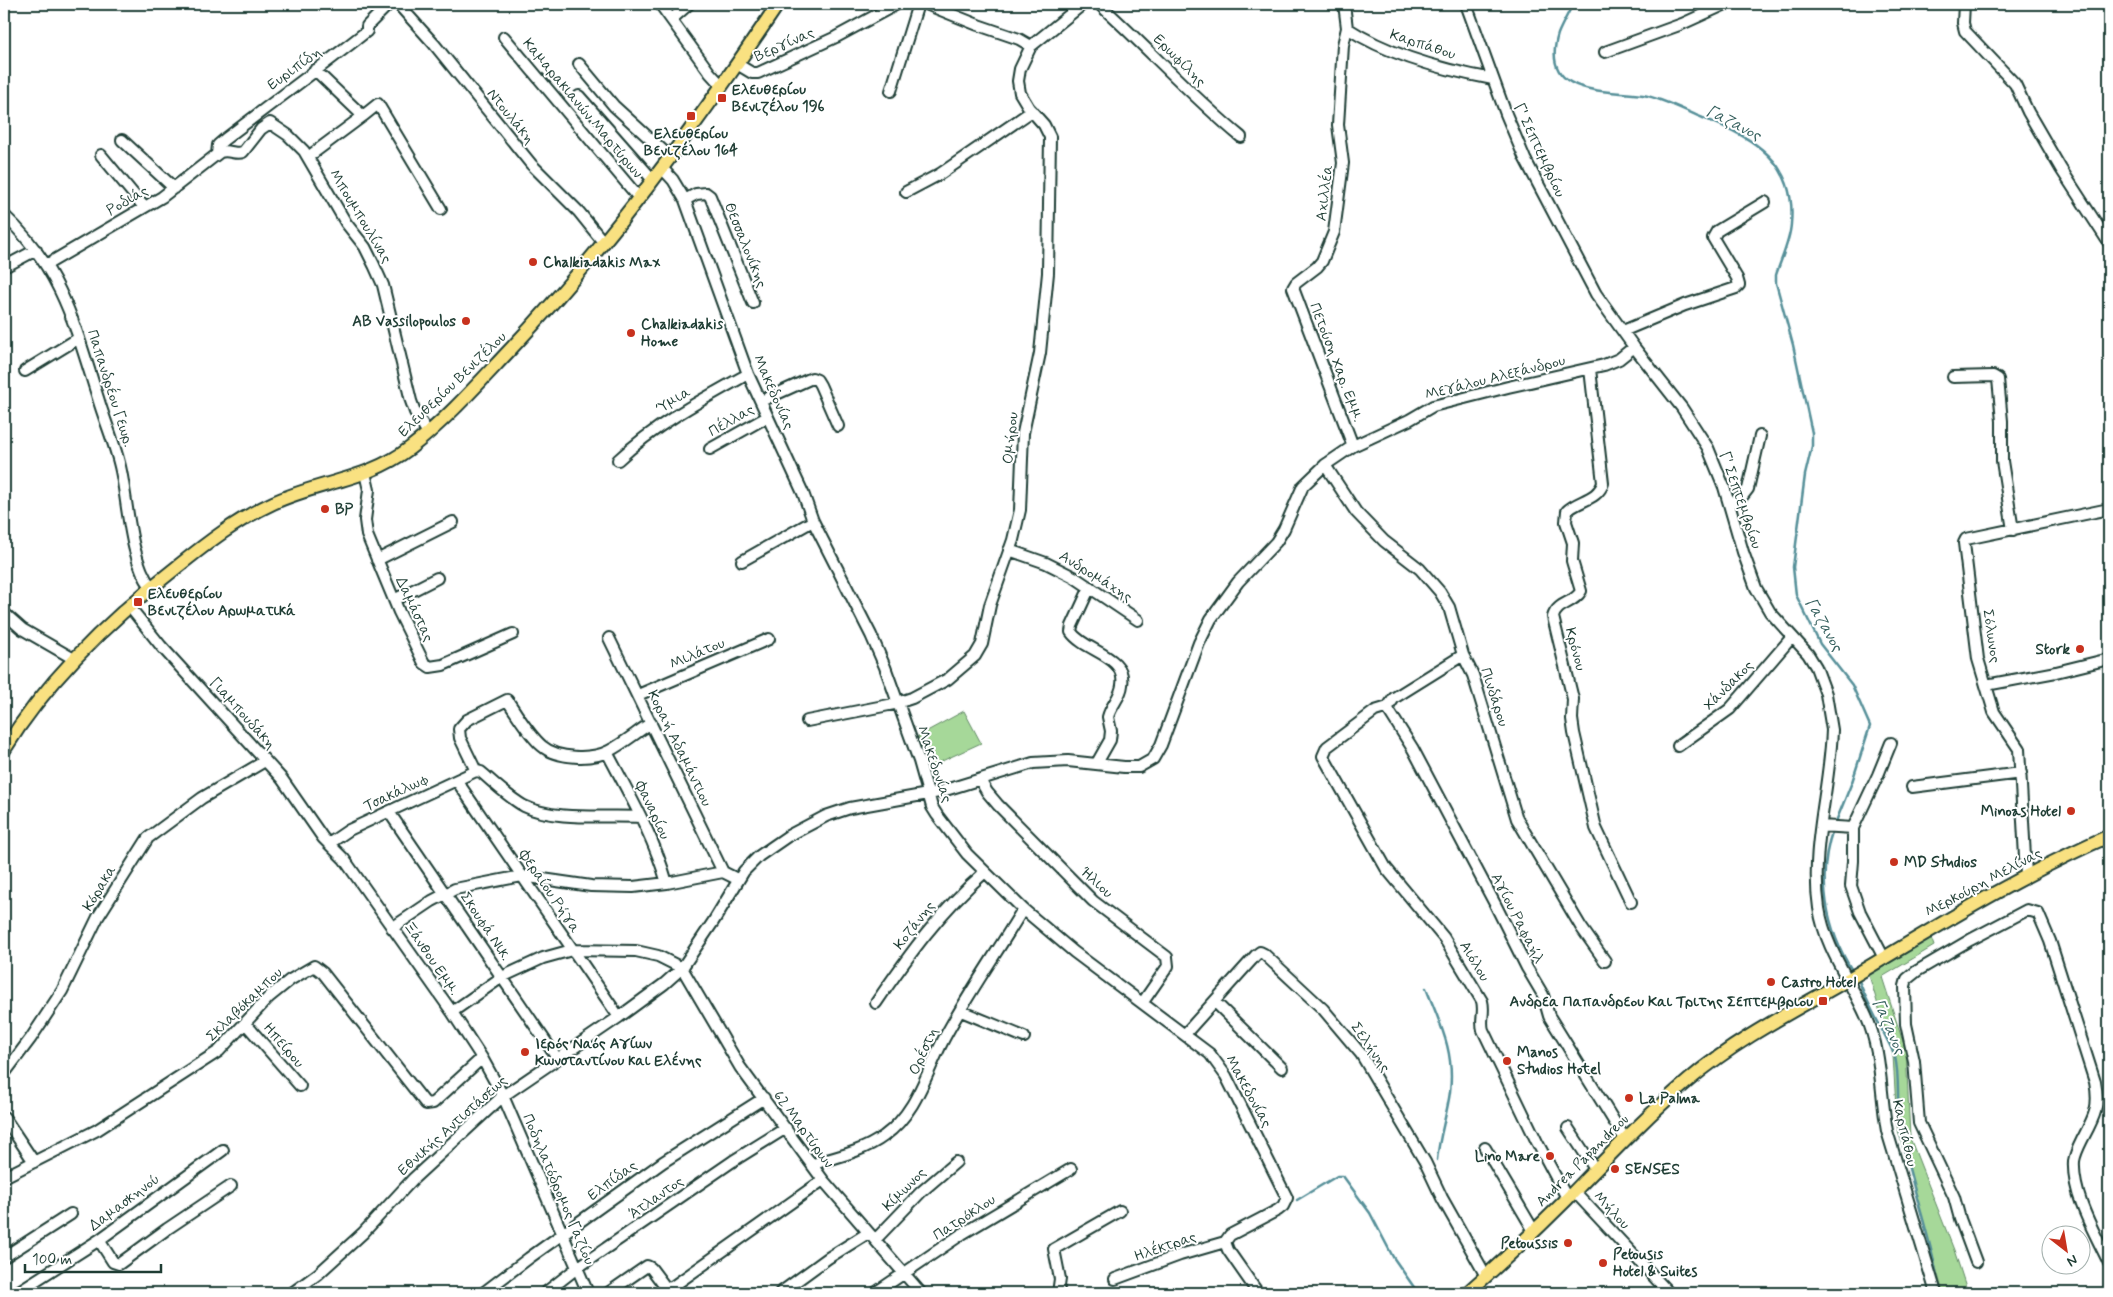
<svg xmlns="http://www.w3.org/2000/svg" width="2113" height="1297" font-family="Mynerve,sans-serif">
	<style>
		.green { fill: #a6d899; stroke: #628a66 }
		.lines { fill: none; stroke-linecap: round; stroke-linejoin: round }
		.stream { stroke: #579099; stroke-width: 2.5 }
		.minor-casing { stroke: #1f3d34; stroke-width: 14 }
		.major-casing { stroke: #1f3d34; stroke-width: 16 }
		.minor { stroke: #fff; stroke-width: 10 }
		.major { stroke: #f9e181; stroke-width: 12 }
		.poi-dot { fill: #c8321e; stroke: #fff; stroke-width: 2 }
		.labels { text-anchor: middle; stroke-width: 4; stroke-linejoin: round; paint-order: stroke }
		.street-label { font-size: 15px; fill: #1f3d34; stroke: #fff }
		.poi-label { font-size: 15px; font-weight: bold; fill: #1f3d34; stroke: #fff; text-anchor: start }
		.water-label { font-size: 16px; font-style: italic; fill: #36605e; stroke: #fff }
	</style>
	<rect width="100%" height="100%" fill="#fff"/>
	<filter id="ink" filterUnits="userSpaceOnUse"><feTurbulence type="fractalNoise" baseFrequency=".02" numOctaves="2"/><feDisplacementMap in="SourceGraphic" scale="10" xChannelSelector="R" yChannelSelector="G"/><feConvolveMatrix kernelMatrix="1 2 1 2 8 2 1 2 1" color-interpolation-filters="sRGB"/></filter>
	<g filter="url(#ink)">
		<!-- green -->
		<path class="green" d="M964 711 981 743 929 767 918 736Z
			M1930 935 1934 946 1882 977 1906 1051 1910 1138 1954 1250 1968 1293H1943L1897 1126 1893 1055 1868 972Z"/>
		<g class="lines">
			<!-- stream -->
			<path class="stream" d="M1573 4C1568 14 1562 24 1558 34 1539 96 1604 90 1643 95 1661 98 1686 111 1703 118 1754 137 1797 163 1791 224 1790 241 1781 259 1776 275V283L1793 345 1812 433V446L1805 475 1793 567 1796 595 1820 644 1852 685 1870 726 1852 782 1835 824
				M1833 829C1816 877 1826 930 1853 972
				M1858 978C1867 1005 1883 1029 1894 1054 1900 1069 1897 1106 1899 1123 1908 1179 1930 1231 1939 1287
				M1426 988C1440 1024 1455 1051 1450 1092 1447 1115 1439 1137 1437 1160
				M1297 1200 1337 1176H1343L1370 1213 1393 1257 1418 1293"/>
			<defs>
				<path id="minor" d="M398 4 434 44 531 164 579 212 604 243
					M660 4 710 73 722 86
					M926 4 978 25 1019 39 1031 46
					M1099 4C1147 47 1191 96 1241 137
					M1344 4 1347 28 1343 45 1338 125 1343 163 1334 232 1322 261 1317 267 1296 283 1293 288 1353 446
					M1466 4 1506 114 1525 159 1596 294 1634 347 1682 408 1708 448 1724 487 1743 552 1756 588 1770 612 1808 654 1816 667 1826 694 1832 730C1830 789 1810 849 1819 908 1825 948 1850 980 1866 1016 1882 1051 1880 1092 1887 1131L1936 1293
					M1964 4 1963 23 1965 31 2015 84 2028 112 2061 169 2109 243
					M672 19 689 4
					M1347 28C1390 56 1443 70 1493 79
					M504 37 639 198
					M1605 52 1682 24 1726 4
					M579 64 614 106 670 157
					M737 64 752 73H758L836 37 897 4
					M315 70 363 116 378 104 441 209
					M891 91 918 4
					M579 96 653 180
					M122 140 174 188
					M217 154 218 145 225 139C272 103 320 68 367 31V26L389 4
					M101 155 144 207
					M308 157 363 116
					M662 168 673 180 685 200 748 374 803 493 813 521 871 635 885 667 919 761 932 807 937 815 967 854 1023 909 1074 952 1210 1054 1226 1076 1287 1198 1283 1206 1278 1210 1230 1235 1225 1242 1228 1250 1258 1293
					M906 192 940 174 1032 111
					M685 200 696 194 706 193 710 196 753 303
					M4 215C62 269 75 326 98 398 105 422 116 446 121 471 128 504 130 560 151 587
					M46 265 162 197 220 152C229 149 235 155 243 152L261 129 270 123 288 135 304 151 346 223 365 247 374 265 383 285 411 401 415 412 428 433
					M4 267 36 250
					M1623 331 1685 305 1736 288 1739 285 1737 278 1713 238 1717 231 1765 202
					M1590 369 1603 483C1598 500 1578 500 1567 511L1566 522 1573 543 1572 561 1581 591C1574 604 1557 602 1553 617L1573 699 1572 719 1574 733 1596 828 1631 902
					M25 371 79 338
					M1953 377 1993 376 1998 379 2002 421V461L2013 530
					M761 401 812 378 817 380 820 385 838 426
					M710 449 767 417
					M618 460C656 424 703 399 748 374
					M1325 465 1356 512 1384 541 1420 569 1440 592 1449 607 1463 655 1473 675 1517 819 1581 927 1605 961
					M365 473 369 490 365 520 367 535 399 612 424 663 430 667 443 665 513 634
					M1729 504 1741 498 1748 489 1760 436
					M1009 550 1046 563 1074 577 1138 620
					M377 560 453 522
					M742 561 813 521
					M1090 587 1072 626 1071 632C1085 652 1127 655 1122 685 1121 697 1111 705 1108 717L1111 731 1110 740 1097 763
					M394 600 437 578
					M129 606 161 646 282 779 323 838 344 859 452 1012 482 1058 503 1096 588 1293
					M4 613 22 629 74 659
					M609 638 723 872
					M1463 655 1394 698 1388 707 1375 711 1327 747 1323 756 1386 868 1444 938 1482 1001C1485 1012 1480 1020 1483 1030L1537 1142 1567 1198
					M1986 685 2056 672 2109 659
					M638 695 769 639
					M1388 707 1389 711 1413 749 1495 904 1527 968 1543 995 1549 1016 1625 1139
					M807 721 894 704 912 698 948 679 975 656 982 644 990 605 1013 540 1020 510 1023 433 1040 353 1048 273 1050 137 1044 125 1029 108 1020 93 1018 81 1020 69 1031 46 1083 4
					M1678 746 1730 709 1792 637
					M607 752C629 794 654 837 667 883
					M476 771 460 738 459 729 467 720 507 700C518 715 528 734 542 746 557 759 592 760 609 751 624 743 637 732 651 723
					M476 771 481 772C495 784 508 797 524 806 554 821 606 815 640 817
					M980 780 987 792 998 805 1093 901 1167 957 1168 966 1143 1002
					M457 781 619 1017
					M1912 787 2021 773
					M389 812 557 1058
					M1821 826 1853 828
					M330 843 349 830 476 771
					M2026 875 2019 749 1994 712 1978 659 1964 543 1966 539 1971 538 2109 509
					M392 928 432 901 455 889 522 876 591 886 633 887 667 883 723 872 737 879
					M1884 958 1860 912 1851 886 1853 861V828L1878 775 1891 743
					M1215 1002 1282 1068
					M876 1003C908 956 941 910 985 872
					M961 1011 1024 1037
					M452 1012 502 977 543 958 572 950 636 951 658 956 682 968 740 1067 823 1180 921 1293
					M245 1023 300 1086
					M1185 1034 1256 955 1260 952 1264 954 1323 1009 1361 1054 1425 1162 1442 1198 1486 1276
					M4 1074 31 1038 62 991 98 917 148 838 202 798 265 761
					M4 1117 34 1162
					M1568 1128 1595 1169
					M1485 1148 1534 1231
					M813 1164C837 1157 864 1151 884 1136 919 1111 927 1068 947 1033 970 991 998 951 1023 909
					M4 1177 97 1130 219 1051 269 997 290 980 314 966 323 973 426 1104 433 1103 482 1058
					M1574 1191 1669 1293
					M99 1240 113 1262 119 1264 167 1229 231 1186
					M875 1240 921 1192 956 1162
					M4 1257 71 1214
					M1976 1262 1960 1219 1954 1197 1919 1123 1914 1061 1906 1024 1905 986 1907 979 1917 971 1970 940 2027 910 2038 913 2050 941 2095 1082C2100 1108 2094 1117 2082 1140 2079 1146 2075 1154 2074 1161 2072 1196 2095 1233 2109 1263
					M1115 1279 1180 1255 1225 1242
					M16 1293 99 1240 223 1150
					M292 1293 318 1274 363 1233 413 1179 503 1096 619 1017 664 984 682 968 713 922 744 871 759 856 788 836 826 816 850 808 939 792 1033 763 1068 761 1124 767H1139L1153 759 1161 745 1199 643 1211 619 1238 582 1276 542 1284 529 1303 486 1325 465 1353 446 1409 420 1433 406 1508 387 1604 365 1619 359 1634 347
					M483 1293 529 1258 663 1162 764 1098
					M545 1293 577 1268 733 1161 786 1128
					M608 1293 647 1266 651 1268 666 1288 672 1287 823 1180
					M780 1293 828 1258 868 1233
					M875 1293 962 1234 1071 1169
					M1058 1293 1060 1279 1054 1249 1120 1211"/>
				<path id="major" d="M4 750C48 678 110 619 177 567 207 543 238 519 273 503 318 482 369 480 410 448 446 420 477 385 508 352 609 245 696 126 778 4
					M1467 1293C1501 1263 1534 1232 1566 1200 1606 1159 1645 1117 1689 1080 1737 1039 1793 1011 1847 980 1933 929 2017 876 2109 836"/>
			</defs>
			<!-- minor casing -->
			<use href="#minor" class="minor-casing"/>
			<!-- major casing -->
			<use href="#major" class="major-casing"/>
			<!-- minor -->
			<use href="#minor" class="minor"/>
			<!-- major -->
			<use href="#major" class="major"/>
		</g>
	</g>
	<!-- markers -->
	<g class="poi-dot">
		<rect x="717" y="93" width="10" height="10" rx="2.5"/>
		<rect x="686" y="111" width="10" height="10" rx="2.5"/>
		<circle cx="533" cy="262" r="5"/>
		<circle cx="466" cy="321" r="5"/>
		<circle cx="631" cy="333" r="5"/>
		<circle cx="325" cy="509" r="5"/>
		<rect x="133" y="597" width="10" height="10" rx="2.5"/>
		<circle cx="2080" cy="649" r="5"/>
		<circle cx="2071" cy="811" r="5"/>
		<circle cx="1894" cy="862" r="5"/>
		<circle cx="1771" cy="982" r="5"/>
		<rect x="1818" y="996" width="10" height="10" rx="2.5"/>
		<circle cx="525" cy="1052" r="5"/>
		<circle cx="1507" cy="1061" r="5"/>
		<circle cx="1629" cy="1098" r="5"/>
		<circle cx="1550" cy="1156" r="5"/>
		<circle cx="1615" cy="1169" r="5"/>
		<circle cx="1568" cy="1243" r="5"/>
		<circle cx="1603" cy="1263" r="5"/>
	</g>
	<g class="labels">
		<!-- street labels -->
		<g class="street-label">
			<text transform="translate(784 44) rotate(-24)" y="5">Βεργίνας</text>
			<text transform="translate(1423 44) rotate(18)" y="5">Καρπάθου</text>
			<text transform="translate(1180 60) rotate(45)" y="5">Ερωφίλης</text>
			<text transform="translate(294 68) rotate(-36)" y="5">Ευριπίδη</text>
			<text transform="translate(583 108) rotate(50)" y="5">Καμαρακιανών Μαρτύρων</text>
			<text transform="translate(511 116) rotate(51)" y="5">Ντουλάκη</text>
			<text transform="translate(1540 150) rotate(65)" y="5">Γ' Σεπτεμβρίου</text>
			<text transform="translate(1324 193) rotate(-83)" y="5">Αχιλλέα</text>
			<text transform="translate(127 200) rotate(-30)" y="5">Ροδιάς</text>
			<text transform="translate(361 216) rotate(59)" y="5">Μπουμπουλίνας</text>
			<text transform="translate(746 245) rotate(68)" y="5">Θεσσαλονίκης</text>
			<text transform="translate(1337 362) rotate(69)" y="5">Πετούση Χαρ. Εμμ.</text>
			<text transform="translate(1495 377) rotate(-14)" y="5">Μεγάλου Αλεξάνδρου</text>
			<text transform="translate(452 384) rotate(-44)" y="5">Ελευθερίου Βενιζέλου</text>
			<text transform="translate(111 388) rotate(72)" y="5">Παπανδρέου Γεωρ.</text>
			<text transform="translate(774 392) rotate(66)" y="5">Μακεδονίας</text>
			<text transform="translate(673 400) rotate(-32)" y="5">Ύμια</text>
			<text transform="translate(731 420) rotate(-30)" y="5">Πέλλας</text>
			<text transform="translate(1010 438) rotate(-84)" y="5">Ομήρου</text>
			<text transform="translate(1741 500) rotate(71)" y="5">Γ' Σεπτεμβρίου</text>
			<text transform="translate(1096 576) rotate(32)" y="5">Ανδρομάχης</text>
			<text transform="translate(415 609) rotate(65)" y="5">Δαμάστας</text>
			<text transform="translate(1992 636) rotate(82)" y="5">Σόλωνος</text>
			<text transform="translate(1576 649) rotate(75)" y="5">Κρόνου</text>
			<text transform="translate(697 653) rotate(-23)" y="5">Μιλάτου</text>
			<text transform="translate(1728 685) rotate(-45)" y="5">Χάνδακος</text>
			<text transform="translate(1495 697) rotate(72)" y="5">Πινδάρου</text>
			<text transform="translate(243 713) rotate(48)" y="5">Γιαμπουδάκη</text>
			<text transform="translate(680 748) rotate(64)" y="5">Κοραή Αδαμάντιου</text>
			<text transform="translate(935 764) rotate(71)" y="5">Μακεδονίας</text>
			<text transform="translate(396 792) rotate(-25)" y="5">Τσακάλωφ</text>
			<text transform="translate(653 810) rotate(65)" y="5">Φαναρίου</text>
			<text transform="translate(1097 882) rotate(43)" y="5">Ήλιου</text>
			<text transform="translate(1983 882) rotate(-28)" y="5">Μερκούρη Μελίνας</text>
			<text transform="translate(99 888) rotate(-59)" y="5">Κόρακα</text>
			<text transform="translate(550 891) rotate(56)" y="5">Φεραίου Ρήγα</text>
			<text transform="translate(1518 918) rotate(63)" y="5">Αγίου Ραφαήλ</text>
			<text transform="translate(914 925) rotate(-52)" y="5">Κοζάνης</text>
			<text transform="translate(486 926) rotate(56)" y="5">Σκουφά Νικ.</text>
			<text transform="translate(432 958) rotate(55)" y="5">Ξάνθου Εμμ.</text>
			<text transform="translate(1475 961) rotate(59)" y="5">Αιόλου</text>
			<text transform="translate(244 1004) rotate(-44)" y="5">Σκλαβόκαμπου</text>
			<text transform="translate(284 1045) rotate(49)" y="5">Ηπείρου</text>
			<text transform="translate(1371 1047) rotate(55)" y="5">Σελήνης</text>
			<text transform="translate(923 1051) rotate(-66)" y="5">Ορέστη</text>
			<text transform="translate(1249 1091) rotate(61)" y="5">Μακεδονίας</text>
			<text transform="translate(452 1125) rotate(-42)" y="5">Εθνικής Αντιστάσεως</text>
			<text transform="translate(804 1129) rotate(54)" y="5">62 Μαρτύρων</text>
			<text transform="translate(1905 1133) rotate(77)" y="5">Καρπάθου</text>
			<text transform="translate(1582 1160) rotate(-45)" y="5">Andrea Papandreou</text>
			<text transform="translate(612 1180) rotate(-36)" y="5">Ελπίδας</text>
			<text transform="translate(559 1189) rotate(67)" y="5">Ποδηλατόδρομος Γαζίου</text>
			<text transform="translate(904 1189) rotate(-45)" y="5">Κίμωνος</text>
			<text transform="translate(656 1197) rotate(-35)" y="5">Άτλαντος</text>
			<text transform="translate(124 1202) rotate(-37)" y="5">Δαμασκηνού</text>
			<text transform="translate(1612 1210) rotate(47)" y="5">Μήλου</text>
			<text transform="translate(964 1217) rotate(-33)" y="5">Πατρόκλου</text>
			<text transform="translate(1165 1246) rotate(-19)" y="5">Ηλέκτρας</text>
		</g>
		<!-- poi labels -->
		<g class="poi-label">
			<text x="732" y="94">Ελευθερίου<tspan x="732" dy="17">Βενιζέλου 196</tspan></text>
			<text x="691" y="138" text-anchor="middle">Ελευθερίου<tspan x="691" dy="17">Βενιζέλου 164</tspan></text>
			<text x="543" y="267">Chalkiadakis Max</text>
			<text x="456" y="326" text-anchor="end">AB Vassilopoulos</text>
			<text x="641" y="329">Chalkiadakis<tspan x="641" dy="17">Home</tspan></text>
			<text x="335" y="514">BP</text>
			<text x="148" y="598">Ελευθερίου<tspan x="148" dy="17">Βενιζέλου Αρωματικά</tspan></text>
			<text x="2070" y="654" text-anchor="end">Stork</text>
			<text x="2061" y="816" text-anchor="end">Minoas Hotel</text>
			<text x="1904" y="867">MD Studios</text>
			<text x="1781" y="987">Castro Hotel</text>
			<text x="1813" y="1006" text-anchor="end">Ανδρεα Παπανδρεου Και Τριτης Σεπτεμβριου</text>
			<text x="535" y="1048">Ιερός Ναός Αγίων<tspan x="535" dy="17">Κωνσταντίνου και Ελένης</tspan></text>
			<text x="1517" y="1057">Manos<tspan x="1517" dy="17">Studios Hotel</tspan></text>
			<text x="1639" y="1103">La Palma</text>
			<text x="1540" y="1161" text-anchor="end">Lino Mare</text>
			<text x="1625" y="1174">SENSES</text>
			<text x="1558" y="1248" text-anchor="end">Petoussis</text>
			<text x="1613" y="1259">Petousis<tspan x="1613" dy="17">Hotel &amp; Suites</tspan></text>
		</g>
		<!-- water labels -->
		<g class="water-label">
			<text transform="translate(1734 122) rotate(27)" y="6">Γαζανος</text>
			<text transform="translate(1825 624) rotate(60)" y="6">Γαζανος</text>
			<text transform="translate(1890 1026) rotate(66)" y="6">Γαζανος</text>
		</g>
	</g>
	<!-- margin -->
	<rect width="2113" height="1297" fill="none" stroke="#fff" stroke-width="20"/>
	<rect x="10" y="10" width="2093" height="1277" fill="none" stroke="#1f3d34" stroke-width="2" filter="url(#ink)"/>
	<!-- north arrow -->
	<g transform="translate(2066 1250) rotate(149)"><circle r="24" fill="#ffffff" stroke="#a5b1ae"/>
	<path d="M0-4L9 19L0 12L-9 19Z" fill="#c8321e"/>
	<text y="-8" font-size="14" font-weight="bold" text-anchor="middle" fill="#1f3d34">N</text>
	</g>
	<!-- scale -->
	<path d="M25 1264v8h136v-8" fill="none" stroke="#1f3d34" stroke-width="2.5"/>
	<text x="32" y="1264" font-size="15" fill="#1f3d34" stroke="#ffffff" stroke-width="4" paint-order="stroke">100 m</text>
</svg>
